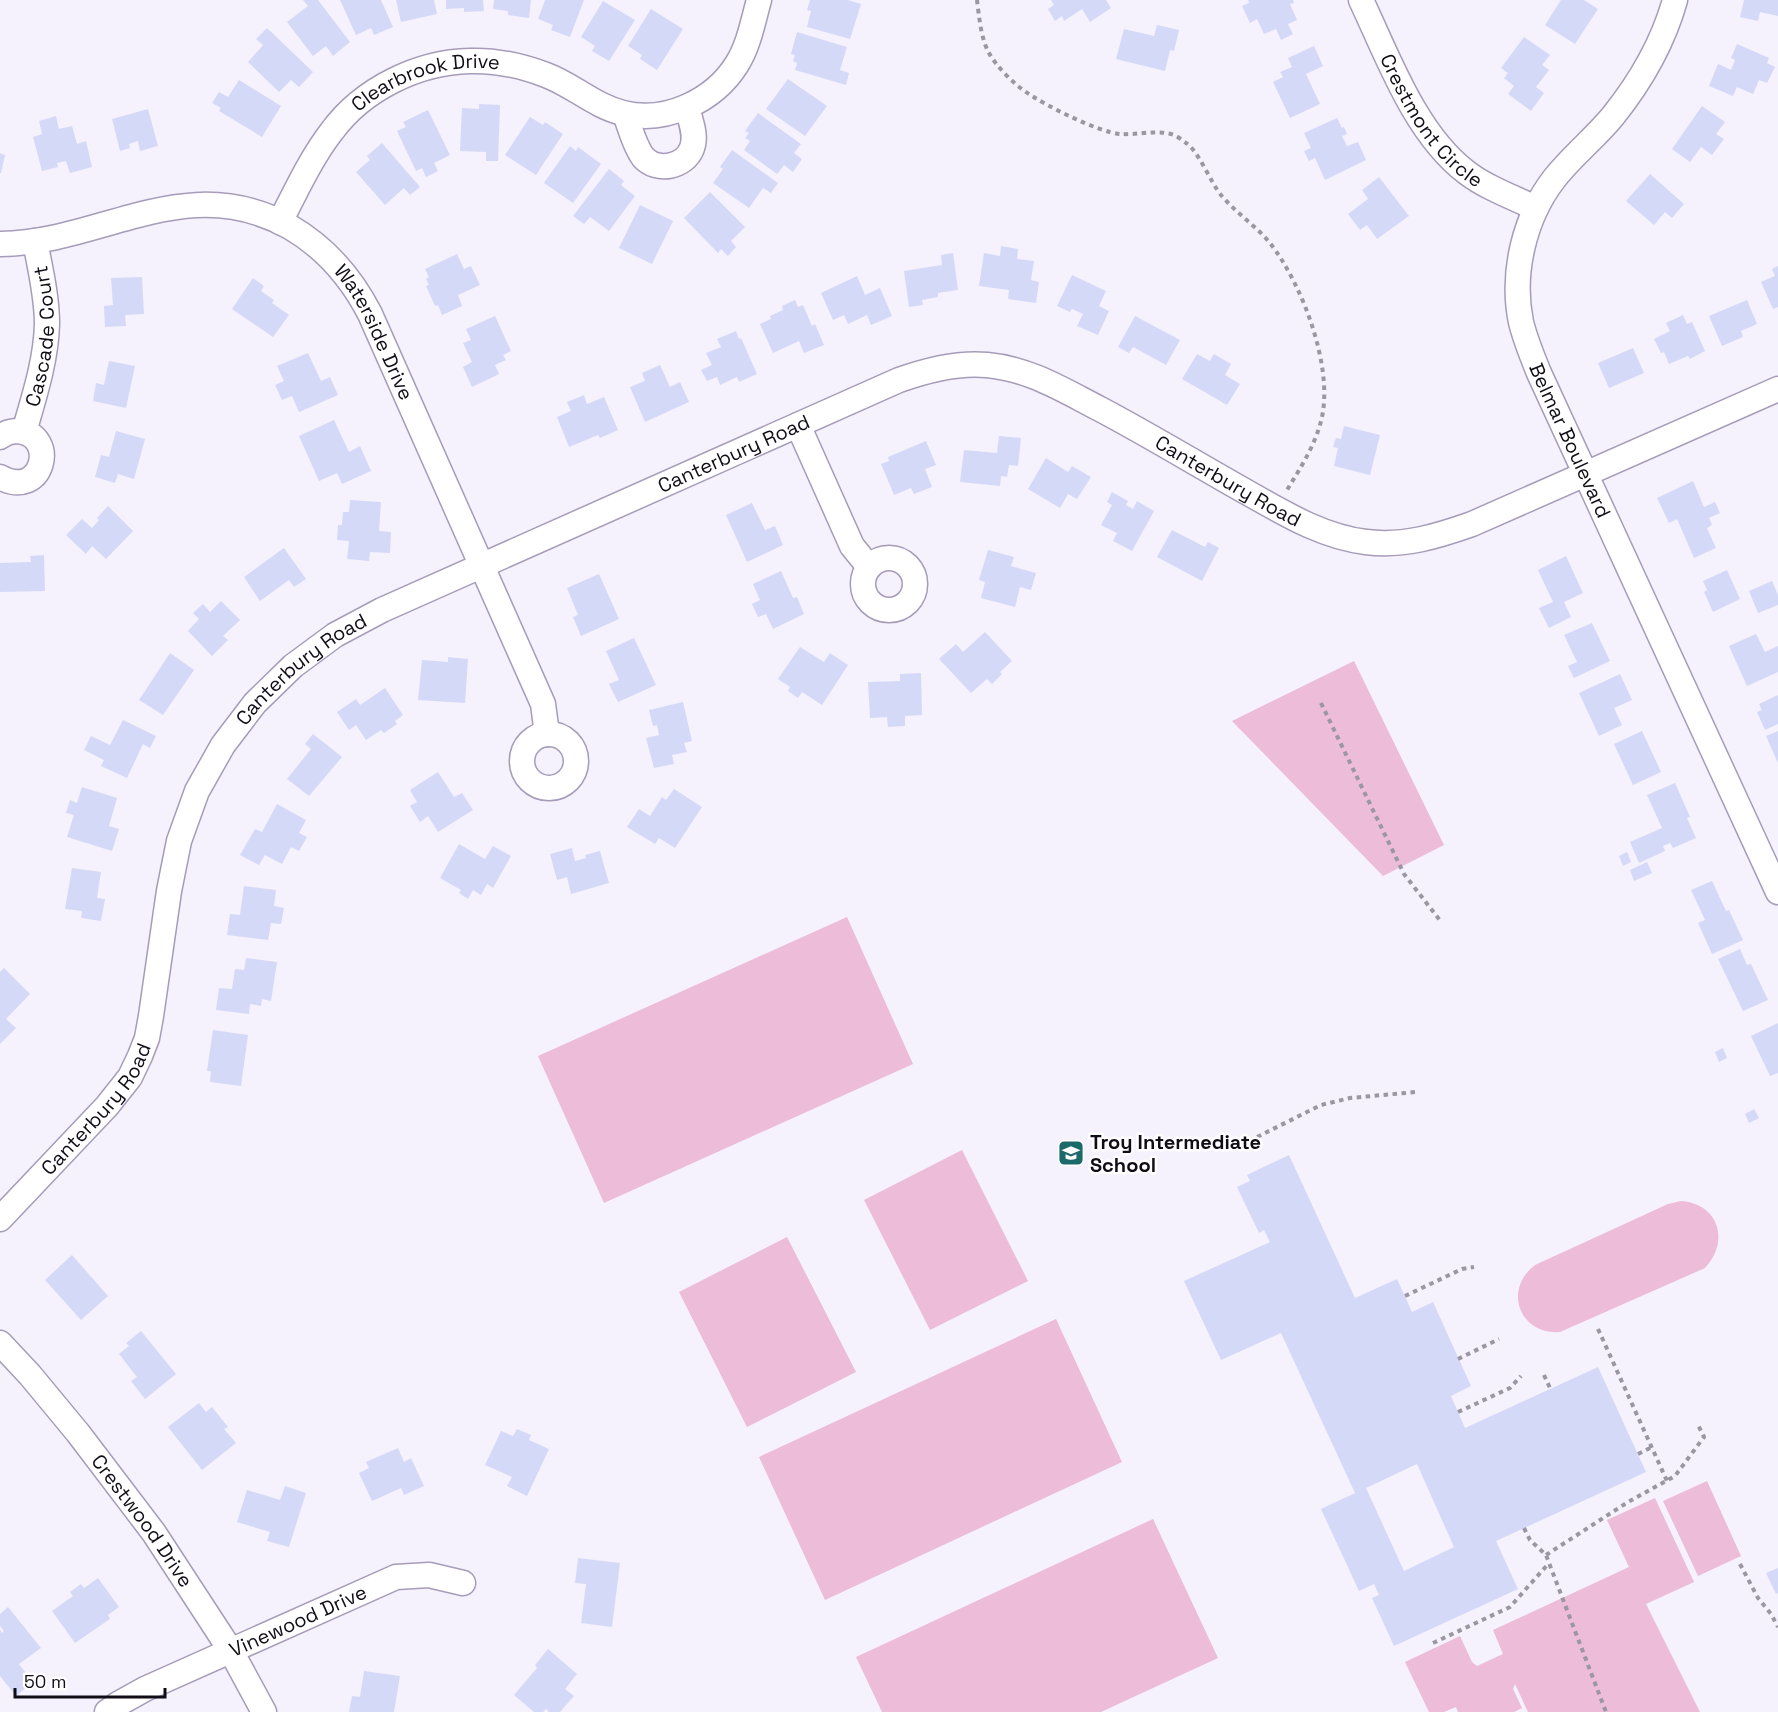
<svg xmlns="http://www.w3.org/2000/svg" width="1778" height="1712" font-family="'Space Grotesk',sans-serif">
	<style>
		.green { fill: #ecbcd9 }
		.building { fill: #d5d9f8; fill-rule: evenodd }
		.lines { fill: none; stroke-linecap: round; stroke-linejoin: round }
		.street-casing { stroke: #a69cb9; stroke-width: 27 }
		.path { stroke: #9b97a2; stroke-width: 4; stroke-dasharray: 4.5 4.5; stroke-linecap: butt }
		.street { stroke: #fff; stroke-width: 24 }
		.labels { text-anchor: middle; stroke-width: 5; stroke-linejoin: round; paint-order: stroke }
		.street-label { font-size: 20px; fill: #110d17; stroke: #fff }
		.poi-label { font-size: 20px; font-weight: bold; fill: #110d17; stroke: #fff; text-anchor: start }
	</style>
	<rect width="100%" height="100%" fill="#f5f1fd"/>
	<!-- green -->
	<path class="green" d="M1354 661 1444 845 1383 876 1232 721Z
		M847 917 913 1064 604 1203 538 1056Z
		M962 1150 1028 1281 930 1330 864 1200Z
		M1681 1201C1719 1204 1730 1241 1705 1268L1560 1332C1519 1335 1503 1289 1535 1265L1668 1204Z
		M787 1237 856 1372 747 1427 679 1292Z
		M1056 1319 1122 1462 825 1600 759 1457Z
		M1707 1481 1741 1556 1698 1576 1663 1501Z
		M1655 1498 1694 1582 1646 1604 1700 1712H1528L1515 1684 1513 1689 1522 1708 1514 1712H1458L1456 1707 1444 1712H1429L1405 1662 1460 1636 1472 1662 1477 1666 1503 1654 1493 1630 1629 1567 1607 1520Z
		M1153 1519 1218 1658 1101 1712H882L856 1657Z"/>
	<!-- building -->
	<path class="building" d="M303 0H318L350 42 333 56 326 46 313 56 287 22 308 6Z
		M340 0H381L393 27 374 35 371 28 356 35Z
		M396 0H434L437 14 401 22Z
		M446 0H483L484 11 464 12V8L446 9Z
		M494 0H531L529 18 508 15V11L493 9Z
		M545 0H584L570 37 551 30 553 25 538 19Z
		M810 0H848L861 4 850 39 807 27 811 11 807 10Z
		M1051 0H1106L1111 8 1090 22 1082 9 1064 21 1062 16 1055 21 1048 9 1054 5Z
		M1248 0H1293L1294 3 1290 4 1297 20 1288 24 1293 34 1281 40 1276 29 1264 34 1257 19 1250 23 1242 6 1249 3Z
		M1561 0H1584L1598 9 1575 44 1545 25Z
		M1744 0H1778V16L1760 12 1758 21 1740 17Z
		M603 1 635 20 609 61 592 51 595 46 581 37Z
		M651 9 683 29 657 70 640 59 642 55 628 46Z
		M1157 25 1179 30 1174 51 1170 50 1165 71 1116 59 1124 29 1154 36Z
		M267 28 313 72 299 87 291 80 279 92 248 62 263 45 256 39Z
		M797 32 847 47 840 70 849 73 846 85 795 70 797 63 793 61 795 55 791 54Z
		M1524 37 1550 55 1542 65 1549 70 1536 87 1544 93 1531 111 1508 94 1514 86 1504 78 1508 73 1501 68Z
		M1737 44 1769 58 1767 63 1775 67 1767 83 1759 80 1753 94 1737 87 1733 96 1709 86 1718 64 1731 70 1735 60 1731 58Z
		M1314 46 1323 66 1306 74 1320 104 1290 118 1273 82 1283 77 1280 72 1292 67 1288 58Z
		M788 79 827 106 805 136 766 109Z
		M239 80 281 106 262 137 219 111 221 108 212 103 219 92 228 97Z
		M479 104 500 105 498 161H486V152L460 151 462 108 479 109Z
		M1702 106 1725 122 1716 134 1724 139 1712 155 1701 147 1690 162 1672 149Z
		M148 109 158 146 140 151 138 141 129 144 130 148 120 151 112 119Z
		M428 110 450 155 434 163 438 171 426 177 422 168 416 171 397 131 406 127 403 122Z
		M758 113 801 144 794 153 802 159 793 172 784 165 777 174 744 150 750 141 745 138 749 133 745 131Z
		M56 116 59 129 72 126 77 144 86 141 92 167 70 173 66 161 57 163 58 167 42 171 33 137 42 134 39 121Z
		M530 117 543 125 545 122 563 134 536 175 505 155Z
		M1337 118 1342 128 1344 127 1347 134 1342 136 1347 146 1358 142 1366 160 1325 180 1315 158 1309 161 1304 151 1311 148 1304 133Z
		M382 143 420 187 410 195 404 188 385 205 356 172 370 160 367 156Z
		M570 146 576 151 578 147 601 164 573 203 544 183Z
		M732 150 778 183 771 193 763 188 749 208 713 183 723 169 720 167Z
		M0 153 5 155 1 173H0Z
		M609 169 624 181 621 185 635 196 609 231 590 217 584 224 573 216Z
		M1650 174 1684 204 1672 218 1665 212 1654 225 1626 201Z
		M1379 177 1409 216 1377 239 1367 225 1360 230 1348 214 1368 199 1362 190Z
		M710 192 745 227 731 241 736 247 728 256 721 249 718 253 684 218Z
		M640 205 673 221 652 264 619 248Z
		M1001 246 1018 249 1017 259 1034 261 1031 280 1039 282 1036 303 1008 299 1009 290 979 286 984 253 1000 256Z
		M953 253 958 290 938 293V297L922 300 923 305 909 307 904 271 942 265 941 255Z
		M457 254 464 269 471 266 480 285 458 295 462 306 442 315 438 305 435 306 426 286 429 285 426 279 429 277 425 269Z
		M1778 266V307L1773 309 1761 282 1775 276 1772 269Z
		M1072 275 1106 291 1099 306 1109 311 1098 335 1077 326 1083 314 1072 309 1070 312 1057 306Z
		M857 276 865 295 880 288 892 316 871 325 867 315 848 324 844 315 833 320 821 293Z
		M142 277 144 314 125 315 126 326 105 327 104 306 113 305 111 278Z
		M253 278 264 286 261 291 274 300 272 303 289 315 273 337 232 309Z
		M795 300 798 307 803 305 812 326 815 324 824 345 804 353 799 341 773 353 760 324 771 319 770 316 783 310 782 306Z
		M1747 300 1757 324 1741 331 1743 337 1722 346 1709 316Z
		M1683 315 1687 324 1692 322 1705 351 1690 359 1688 356 1669 364 1664 352 1661 353 1654 339 1670 331 1666 323Z
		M495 316 511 351 503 355 506 360 495 365 499 374 472 387 463 367 472 362 463 343 471 340 466 329Z
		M1135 316 1180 340 1166 365 1133 347 1129 353 1118 347Z
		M736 331 739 339 741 338 757 374 739 382 737 377 720 385 717 377 707 381 701 370 712 365 706 353 721 347 717 339Z
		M1633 348 1644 373 1609 388 1598 363Z
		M308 353 321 381 330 377 338 395 299 412 292 396 282 400 275 385 284 381 277 366Z
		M1197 354 1210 361 1214 354 1231 364 1225 375 1240 384 1227 405 1182 379Z
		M109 361 135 366 126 408 93 401 96 383 104 385Z
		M660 365 670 387 680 382 689 402 645 422 630 387 645 381 642 373Z
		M584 395 587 404 604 397 618 430 600 438 598 435 569 447 557 417 571 411 567 402Z
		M334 420 349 452 360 446 371 471 342 484 337 473 319 481 299 436Z
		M1344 426 1380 435 1370 475 1334 466 1338 448 1333 447 1336 438 1341 439Z
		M116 431 145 439 134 479 118 474 115 483 95 477 101 455 109 457Z
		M999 436 1021 438 1018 466 1009 465 1007 477 1001 476 1000 486 960 482 964 450 997 453Z
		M926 441 936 465 925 469 932 487 914 494 911 488 894 495 881 464 889 461 888 457Z
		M1046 458 1068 472 1072 466 1091 477 1077 499 1068 494 1060 508 1028 489Z
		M1693 481 1704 507 1715 502 1720 513 1709 518 1712 525 1707 528 1716 548 1694 558 1677 519 1669 523 1657 498Z
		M1112 492 1128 501 1126 505 1133 509 1137 501 1154 511 1132 551 1113 541 1117 533 1101 525 1112 505 1107 502Z
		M350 500 381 502 379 531 391 532 390 553 370 552 369 561 347 559 349 541 337 540 338 525H342L343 512H349Z
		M752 503 765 530 775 526 783 545 747 562 726 515Z
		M108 506 133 531 106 559 92 546 86 554 66 535 82 519 92 528 99 520 97 518Z
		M1172 530 1205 547 1208 542 1219 548 1202 581 1157 557Z
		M284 548 306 579 294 587 289 580 260 601 244 577Z
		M988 550 1014 557 1011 566 1036 573 1031 590 1020 587 1015 607 981 598 985 582 979 580Z
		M44 555 45 591 0 592V563L31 562 30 556Z
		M1566 556 1583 593 1564 602 1571 617 1549 628 1539 608 1553 602 1538 570Z
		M1727 570 1740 599 1713 612 1704 592 1707 590 1703 581Z
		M781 571 793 598 797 597 804 614 773 629 766 614 758 617 752 604 760 600 753 584Z
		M599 574 619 619 581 636 573 617 578 615 567 588Z
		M1772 581 1778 595V605L1758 613 1749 591Z
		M221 601 240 620 223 636 228 640 212 656 188 631 199 619 193 613 203 604 210 612Z
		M1592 623 1610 661 1574 678 1568 666 1577 662 1564 635Z
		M985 632 1012 661 1000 672 1002 674 992 684 987 679 971 693 939 659 956 644 963 652Z
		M1756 634 1765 652 1778 646V672L1747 686 1729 646Z
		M634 638 656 685 618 702 609 684 619 680 606 651Z
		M800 647 824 662 830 653 848 665 822 705 802 692 798 698 788 691 790 687 778 679Z
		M170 653 194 670 163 715 139 700Z
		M448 657 468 659 465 703 418 700 422 660 448 662Z
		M921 673 922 715 905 716V726L888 727 887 717 870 718 868 682 900 681V674Z
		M1620 674 1632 700 1614 708 1622 725 1599 736 1579 693Z
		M385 688 403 715 395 721 397 724 384 733 381 730 366 740 356 725 349 730 337 712 356 699 360 705Z
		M1778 695V724L1765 730 1757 712 1762 710 1759 704Z
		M683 702 692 741 684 743 687 752 672 755 674 764 654 768 646 738 659 735 657 725 653 726 649 710Z
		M123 720 156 736 150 748 143 744 127 778 101 766 104 760 84 750 91 736 110 745Z
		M1642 731 1661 772 1633 785 1614 744Z
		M1778 731V763L1766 736Z
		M313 734 342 757 309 796 287 779 311 749 305 744Z
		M438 772 454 797 462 793 473 810 438 832 428 816 420 822 410 806 417 802 410 790Z
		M1675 783 1690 817 1687 818 1696 838 1673 848 1670 843 1663 846 1665 851 1639 863 1630 842 1662 828 1647 795Z
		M82 787 117 798 109 826 119 829 112 851 67 837 74 815 66 813 70 800 77 803Z
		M674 789 702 807 675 848 659 838 655 844 627 827 639 809 650 816 662 797 666 800Z
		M277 804 306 820 299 833 307 837 299 851 291 847 282 864 265 855 259 865 240 855 255 829 262 832Z
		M459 844 485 859 493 846 511 856 493 888 487 884 481 895 473 890 468 899 459 893 461 890 440 878Z
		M572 848 575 861 586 858 585 855 600 851 609 883 571 894 567 877 557 880 550 854Z
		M1627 852 1631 862 1623 866 1619 856Z
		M1647 862 1652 873 1634 881 1630 870Z
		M72 868 101 872 97 898 105 899 101 921 81 918 82 911 65 909Z
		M1712 881 1726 911 1729 910 1743 940 1712 954 1698 923 1705 920 1691 890Z
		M244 886 276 890 274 906 284 908 281 924 271 923 268 940 227 935 230 914 240 915Z
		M1740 949 1747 965 1751 964 1768 1000 1743 1011 1718 959Z
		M246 958 277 962 271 1001 262 999 261 1006 250 1004 249 1014 216 1010 219 988 232 989 235 969 244 970Z
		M4 968 30 994 6 1019 16 1028 0 1044V972Z
		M1778 1023V1073L1770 1076 1751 1036Z
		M213 1030 248 1035 241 1086 210 1082 211 1071H207Z
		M1723 1048 1727 1058 1719 1062 1715 1052Z
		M1754 1109 1759 1118 1749 1123 1745 1114Z
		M1289 1155 1355 1298 1397 1279 1412 1312 1433 1302 1471 1386 1451 1396 1465 1428 1598 1367 1646 1472 1496 1541 1518 1589 1394 1646 1372 1598 1379 1595 1374 1584 1359 1591 1321 1509 1355 1493 1281 1333 1221 1360 1184 1281 1270 1242 1264 1230 1259 1233 1237 1187 1250 1181 1247 1175ZM1417 1464 1454 1547 1404 1571 1366 1488Z
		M72 1255 108 1296 81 1320 45 1280Z
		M141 1331 176 1374 145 1399 131 1381 137 1377 119 1354 129 1346 126 1343Z
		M199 1403 206 1412 212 1407 228 1427 224 1429 236 1443 202 1470 168 1427Z
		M517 1429 531 1435 529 1440 549 1449 527 1496 507 1486 512 1477 485 1465 501 1431 513 1436Z
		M398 1448 404 1462 411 1458 424 1486 404 1495 401 1488 372 1501 359 1473 369 1468 366 1462Z
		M285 1486 306 1493 289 1547 267 1541 270 1532 237 1522 247 1490 280 1500Z
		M578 1558 620 1563 612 1627 581 1623 586 1584 575 1583Z
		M1778 1568V1593L1776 1594 1766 1573Z
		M98 1578 119 1607 108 1615 110 1619 75 1643 52 1611 73 1596 70 1592 81 1584 84 1588Z
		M8 1607 41 1648 19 1664 33 1682 16 1696 0 1676V1630L2 1633 4 1631 0 1626V1614Z
		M548 1649 577 1674 565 1689 574 1696 560 1712H549L546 1709 543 1712H534L514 1695 537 1668 535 1665Z
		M364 1671 400 1676 394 1712H349L352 1696 360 1697Z"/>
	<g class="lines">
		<defs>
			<g id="street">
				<path id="s1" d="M1361 0C1388 57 1415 133 1466 172 1485 187 1514 198 1536 208"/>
				<path id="s2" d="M1675 0C1663 43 1641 81 1613 116 1595 138 1572 156 1554 179 1524 218 1511 274 1521 322 1525 339 1532 356 1539 373L1778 892"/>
				<path d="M625 114C630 127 634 145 643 157 657 173 685 167 692 148 697 135 690 120 687 107"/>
				<path id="s3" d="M280 222C296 191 311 158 332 131 363 89 418 62 470 61 495 60 522 66 546 75 573 85 594 106 623 113 665 124 714 101 737 64 749 45 753 21 759 0"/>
				<path id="s4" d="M0 244C103 243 186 169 290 227 326 248 351 277 370 314L543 704 547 734"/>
				<path d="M798 425 852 546 869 567"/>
				<path id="s5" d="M24 432C34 397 46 361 47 324 47 296 40 268 35 241"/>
				<path d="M0 437C5 433 11 431 18 431 59 435 43 501 0 477"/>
				<circle cx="889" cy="584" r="26"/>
				<circle cx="549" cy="761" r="27"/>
				<path id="s6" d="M0 1219 107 1106 130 1077 140 1056 147 1038 151 1016 169 891 179 841 197 791 223 745 255 703 293 666 335 635 382 610 899 380C927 370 957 362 987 365 1030 369 1063 390 1100 409 1151 436 1200 466 1250 494 1287 515 1324 537 1366 542 1403 547 1438 536 1472 524L1778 389"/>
				<path id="s7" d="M0 1343 30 1375 78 1433 154 1533 231 1651 264 1712"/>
				<path id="s8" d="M107 1712 118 1704 145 1689 396 1577 429 1575 463 1583"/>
			</g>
		</defs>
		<!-- street casing -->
		<use href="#street" class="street-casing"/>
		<!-- path -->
		<path class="path" d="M977 0C979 16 981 39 989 53 996 66 1014 84 1026 92 1044 105 1100 133 1121 134 1137 135 1154 130 1171 134 1176 135 1182 140 1186 143 1198 150 1211 183 1221 195 1236 213 1255 225 1270 243 1302 284 1333 365 1322 417 1316 444 1301 467 1287 490
			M1321 703 1404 874 1442 923
			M1241 1145 1321 1105 1350 1098 1416 1092
			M1405 1296 1462 1269 1474 1267
			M1598 1329 1667 1481
			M1458 1359 1499 1339
			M1544 1375 1550 1388
			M1458 1412 1510 1388 1521 1376
			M1638 1454 1652 1447
			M1524 1528 1530 1540 1546 1555 1606 1712
			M1546 1555 1628 1502 1675 1476 1704 1437 1698 1425
			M1740 1564 1758 1598 1771 1614 1778 1627
			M1433 1643 1510 1607 1549 1563"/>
		<!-- street -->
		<use href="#street" class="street"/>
	</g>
	<!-- icons -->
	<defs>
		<symbol id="school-square" viewBox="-11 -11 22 22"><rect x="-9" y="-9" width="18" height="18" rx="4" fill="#1c696a" stroke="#fff"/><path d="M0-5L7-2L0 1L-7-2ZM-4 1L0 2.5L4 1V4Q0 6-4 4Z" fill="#fff"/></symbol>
	</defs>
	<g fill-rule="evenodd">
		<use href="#school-square" x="1056" y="1138" width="30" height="30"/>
	</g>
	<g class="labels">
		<!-- street labels -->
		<g class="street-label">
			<text dy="7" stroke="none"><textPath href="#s3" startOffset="216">Clearbrook Drive</textPath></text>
			<text dy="7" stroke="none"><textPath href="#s1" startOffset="141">Crestmont Circle</textPath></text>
			<text dy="7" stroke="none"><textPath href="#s4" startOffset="436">Waterside Drive</textPath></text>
			<text dy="7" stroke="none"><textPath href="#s5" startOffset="98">Cascade Court</textPath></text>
			<text dy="7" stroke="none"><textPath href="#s2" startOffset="498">Belmar Boulevard</textPath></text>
			<text dy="7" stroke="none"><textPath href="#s6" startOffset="1137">Canterbury Road</textPath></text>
			<text dy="7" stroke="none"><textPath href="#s6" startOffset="1677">Canterbury Road</textPath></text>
			<text dy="7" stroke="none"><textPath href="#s6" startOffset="651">Canterbury Road</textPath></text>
			<text dy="7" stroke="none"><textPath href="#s6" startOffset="147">Canterbury Road</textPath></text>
			<text dy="7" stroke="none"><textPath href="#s7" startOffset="228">Crestwood Drive</textPath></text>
			<text dy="7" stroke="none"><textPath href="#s8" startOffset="212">Vinewood Drive</textPath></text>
		</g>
		<!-- poi labels -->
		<g class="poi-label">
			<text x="1090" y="1149">Troy Intermediate<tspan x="1090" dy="23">School</tspan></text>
		</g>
	</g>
	<!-- scale -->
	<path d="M15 1688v9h150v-9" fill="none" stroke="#110d17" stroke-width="3"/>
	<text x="24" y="1688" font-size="18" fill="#110d17" stroke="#ffffff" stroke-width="4.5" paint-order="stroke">50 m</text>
</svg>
